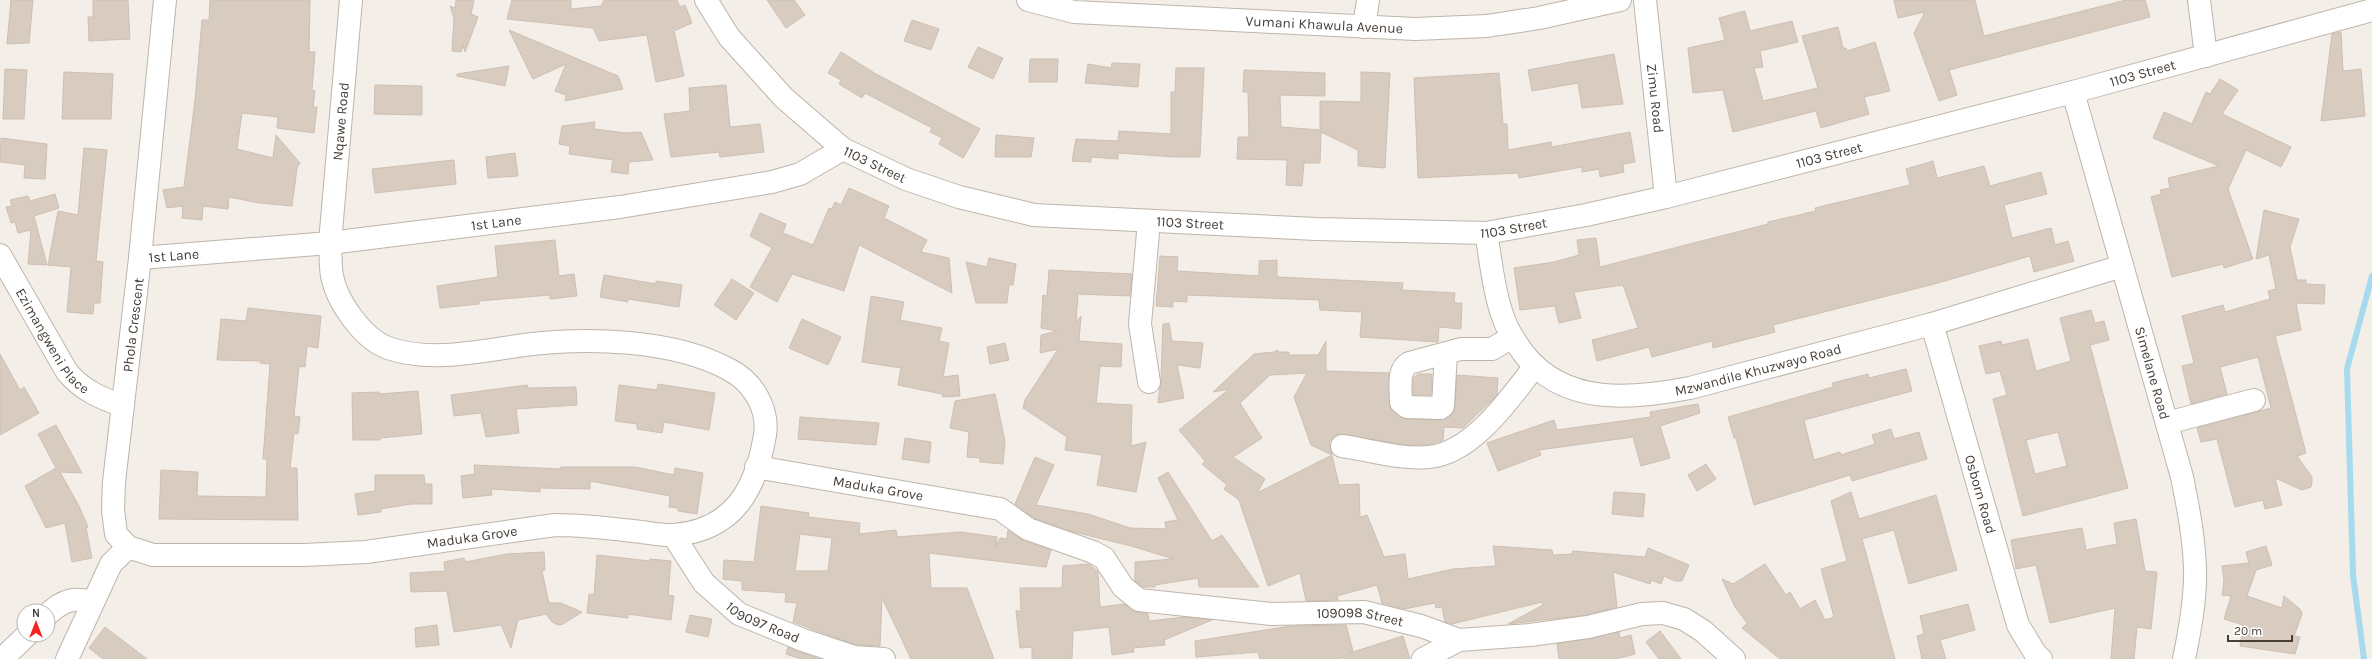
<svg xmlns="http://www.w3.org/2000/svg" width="2372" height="659" font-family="Karla,sans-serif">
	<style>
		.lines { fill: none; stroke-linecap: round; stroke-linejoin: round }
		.stream { stroke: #a6daee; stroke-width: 6 }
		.building { fill: #d8cbc0; stroke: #cfbfb1; fill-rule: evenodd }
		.minor-casing { stroke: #beb5aa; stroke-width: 24 }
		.minor { stroke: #fff; stroke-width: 22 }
		.labels { text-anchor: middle; stroke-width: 3; stroke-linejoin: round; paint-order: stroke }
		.street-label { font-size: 14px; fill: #463e37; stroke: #fff }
	</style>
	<rect width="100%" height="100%" fill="#f3eee8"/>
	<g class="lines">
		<!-- stream -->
		<path class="stream" d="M2364 659 2353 575 2347 369 2372 276"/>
	</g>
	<!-- building -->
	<path class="building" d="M11 0H33L29 43 7 44Z
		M93 0H128L130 39 89 41 88 17H93Z
		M210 0H310L309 52H315L312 90 315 91 313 107H317L314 133 277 128 278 117 242 113 237 149 273 158 276 135 300 163 297 168 292 206 259 203 229 197 228 209 203 206 202 220 182 218 183 206 167 208 163 190 184 187 195 100 202 20H209Z
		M456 0H474L471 14 478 17 465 52 463 45 461 52 452 51 454 18 450 6 455 8Z
		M512 0H571V9L601 6 604 0H677L680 7 685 5 692 23 674 31 684 76 656 82 647 35 599 41 593 28 507 19Z
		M767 0H794L805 15 786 28Z
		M1894 0H1975L1984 36 2126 0H2145L2150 17 1949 70 1957 95 1939 101 1914 33 1925 12 1898 18Z
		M1745 11 1750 31 1792 21 1798 42 1760 51 1763 67 1754 68 1763 101 1818 88 1802 36 1838 27 1843 48H1846L1847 51 1875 42 1890 91 1864 97 1869 114 1821 128 1816 111 1733 132 1723 90 1693 93 1688 48 1725 40 1719 18Z
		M912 20 939 29 931 50 904 41Z
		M509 30 618 76 623 89 565 101 566 95 555 91 566 64 533 79Z
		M2341 32 2343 71 2361 69 2365 116 2321 121 2332 34Z
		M978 47 1003 58 993 79 968 67Z
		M841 52 876 74 980 129 963 158 939 144 942 138 930 132 932 128 865 93 862 98 839 84 841 80 828 73Z
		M1614 54 1623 104 1582 108 1578 83 1532 91 1528 70Z
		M1030 59H1058L1057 82H1029Z
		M1112 63 1140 64 1138 87 1085 83 1088 64 1111 68Z
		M509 66 505 86 457 76V74Z
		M1176 68H1204L1200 157H1175L1118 153V159L1091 157V162L1072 161 1076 139 1118 141 1119 131 1171 134V92H1175Z
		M5 69 27 70 24 119H3Z
		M1244 70 1325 73V96L1280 95 1281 127 1320 130V101L1361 102V72L1390 73 1385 168 1358 166V150L1321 132 1320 163H1304L1302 186 1286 185 1287 160 1237 159 1238 137H1249L1248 92H1243Z
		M64 72 113 74 111 119H62Z
		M1499 73 1503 124H1507L1508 150 1551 142 1552 147 1630 132 1635 162 1623 164 1624 172 1600 177 1599 169 1582 172V167L1519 178 1518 173 1418 178 1414 78Z
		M2220 79 2238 90 2222 114 2291 147 2281 167 2246 150 2228 189 2253 259 2224 268 2223 264 2172 277 2151 197 2161 194 2160 190 2170 188 2168 178 2219 166 2153 138 2164 112 2192 124 2206 92 2210 94Z
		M375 85 422 86V115L374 114Z
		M726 85 730 127 760 124 764 152 720 157 719 152 671 157 664 114 690 111 689 88Z
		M595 122 594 129 626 133 641 132 653 160 629 162 628 174 611 172 613 160 569 154 570 146 559 144 562 126Z
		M996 135 1034 138 1031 157H995Z
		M1 138 47 144 45 179 24 178 25 165 0 162Z
		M84 148 107 150 96 261 103 262 100 303H94L93 314 67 312 71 267 48 265 58 211 78 215Z
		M515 153 518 176 488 178 486 157Z
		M454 160 456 184 375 193 372 169Z
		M1933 161 1937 178 1984 166 1990 186 2041 172 2047 194 2004 205 2012 238 2051 228 2055 245 2068 241 2074 261 2034 272 2030 256 1938 283 1773 325 1775 332 1713 348 1712 341 1652 357 1649 347 1597 361 1592 340 1638 328 1623 285 1574 292 1581 318 1559 323 1555 306 1520 310 1514 268 1554 262 1579 255 1577 240 1596 238 1600 267 1768 224V222L1816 211 1815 208 1910 185 1906 169Z
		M849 188 889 206 884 218 927 240 921 252 949 258 952 293 859 245 844 291 792 274 777 302 750 287 772 248 750 236 760 213 786 224 783 233 813 245 829 208 832 209 835 202 841 205Z
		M55 194 59 208 34 216 47 265 28 264 31 230 18 233 15 222 11 223 6 207 12 206 10 200 28 196 30 201Z
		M2264 210 2299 219 2290 247 2297 280H2306V284L2325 285 2324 304 2296 303 2301 330 2275 336 2306 453 2297 456 2312 477V482L2311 487 2302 490 2275 478 2282 505 2265 509 2263 500 2235 507 2217 439 2201 442 2197 428 2271 408 2258 357 2220 367 2227 394 2191 404 2182 366 2194 363 2182 316 2223 305 2225 312 2270 299 2268 291 2276 289 2269 255 2256 259Z
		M555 240 559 276 574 274 577 296 550 299V295L479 301V304L440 308 437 286 498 277 495 246Z
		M1160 256 1178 257 1177 271 1259 276V261L1277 260V277L1403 283 1402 290 1455 293 1454 303H1462L1461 329 1439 327 1438 342 1360 337 1362 312 1320 310 1319 300 1187 295V302L1173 301V307L1156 306Z
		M989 258 1016 264 1013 285H1009L1007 303H976L966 262 987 267Z
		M1049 270 1132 274 1130 296 1078 294 1076 322 1081 316 1079 341 1122 344 1121 367 1100 366 1096 403 1132 405 1131 446 1146 442 1136 492 1097 485 1102 455 1065 450 1067 437 1023 408 1025 400 1058 349 1040 353 1041 335 1057 331 1041 328 1043 295 1047 296Z
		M604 275 656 284V281L682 285 679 307 628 299V302L600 297Z
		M732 279 754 293 736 320 714 305Z
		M871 296 904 302 900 320 942 328 939 341 949 343 943 377 958 375 960 396 943 397 942 394 898 385 901 368 862 362Z
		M248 308 321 316 318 348 307 346 305 367 299 366 294 416 300 417 298 434 294 433 290 468H297L298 520 159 519 161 470 198 472 197 496 266 497 267 459H263L270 364 260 363 261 361 217 360 221 319 246 321Z
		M2091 310 2095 323 2104 321 2109 340 2090 345 2128 488 2023 516 1993 399 2007 395 2000 371 1986 374 1979 346 2001 341 2002 345 2028 339 2036 371 2071 361 2060 318ZM2058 432 2067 466 2035 474 2026 440Z
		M802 319 841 337 828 365 789 348Z
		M1169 323 1172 341 1203 343 1200 368 1177 365 1184 398 1158 403 1161 380 1163 324Z
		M1326 341V371L1389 373 1390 407 1399 417 1406 419 1440 420 1450 416 1455 407 1457 375 1498 378 1497 395 1463 428 1444 427 1443 440 1441 441 1427 445H1408L1338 434 1329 442 1332 455 1311 445 1294 397 1307 373 1270 375 1240 403 1262 438 1233 457 1265 479 1257 493 1332 455 1339 485 1359 484 1360 517 1367 515 1384 557 1405 554 1408 579 1453 569 1496 566 1493 546 1552 550 1553 555 1572 554 1573 551 1645 557 1648 548 1689 565 1682 581H1675L1664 576 1661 584 1651 580 1650 584 1613 572 1617 607 1586 615 1508 624 1543 605 1542 602 1452 624 1445 622 1442 607 1436 608 1435 603 1404 609 1382 603 1377 585 1337 596 1338 600 1306 601 1300 573 1268 586 1239 500 1224 489 1227 485 1202 464 1205 461 1179 430 1229 389 1213 392 1254 354 1274 352 1277 350 1279 352H1289V355H1318Z
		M1005 343 1009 360 990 364 987 347Z
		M0 354 20 390 24 387 39 413 0 435Z
		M1906 369 1912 391 1804 420 1814 460 1840 452 1841 455 1875 444 1872 435 1891 429 1894 439 1919 432 1927 459 1852 481 1850 475 1754 505 1736 438H1734L1728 417 1833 387 1832 383 1868 374 1869 378Z
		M1418 374H1432L1431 395H1413V378Z
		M658 384 715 393 709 430 664 422 662 433 637 429V424L615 421 619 385 657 390Z
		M527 385 528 388 576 387 577 405 516 409 519 433 486 437 481 413 454 416 451 395Z
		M418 391 422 434 380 438V440H353L352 393 379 392V394Z
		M995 394 1005 441 1003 464 980 462V458L967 457 969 432 950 428 955 401Z
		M1698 404 1700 413 1660 426 1670 458 1641 466 1633 437 1539 450 1541 455 1498 471 1487 443 1554 420 1557 430 1651 417 1650 412Z
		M800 417 879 423 876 445 798 439Z
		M56 425 82 473 60 472 79 506 88 527 86 528 92 558 72 562 65 523 46 528 25 486 56 468 38 434Z
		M905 438 931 442 929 463 902 459Z
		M1035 457 1054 465 1036 505 1088 514 1130 528 1166 529 1165 522 1178 520 1158 478 1168 472 1212 541 1222 535 1259 587H1199L1198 578 1155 585V587H1143L1135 581V562L1173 559 1135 547 1070 531 1034 518 1015 504Z
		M1706 464 1716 479 1697 491 1688 475Z
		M474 465 561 469V467H635L674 475 675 468 703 473 697 514 678 511V508L669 507 670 496 590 481V489L540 488V492L491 489 492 495 463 498 461 476 475 474Z
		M375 475H424L425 484H432V504H411L381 509V512L358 515 355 494 375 491Z
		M1614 492 1645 494 1643 517 1612 514Z
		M1851 492 1859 519 1936 495 1957 570 1909 584 1894 530 1862 539 1895 659H1780L1742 628 1747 623 1735 607 1722 579 1733 584 1765 564 1786 595 1790 592 1800 609 1815 600 1825 620 1834 617 1821 569 1847 561 1831 501Z
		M761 506 809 513 808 517 860 523 859 534 896 530 897 537 961 532 997 537 996 547 1000 538 1007 539 1008 530 1024 541 1051 550 1046 567 929 553 931 588H967L994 659H911L882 598 880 646 856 645 793 622 797 603 785 602 786 593 742 590V581L723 579 724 560 754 562ZM800 534 832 538 828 571H795Z
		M2136 519 2145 571 2157 572 2151 629 2137 627 2134 659H2111L2115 608 2050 623 2036 565 2016 569 2011 540 2082 528 2086 550 2117 544 2114 523Z
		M2266 546 2272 565 2256 570 2247 596 2282 608 2284 596 2300 609 2302 614 2294 636 2300 637 2295 654 2240 646 2243 625 2224 619 2231 596 2222 595 2224 581 2222 566 2249 563 2246 552Z
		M544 552 545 570 542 571 549 603H561L582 612 563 624 558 625 552 622 546 614 518 620 511 648 501 625 454 632 447 591 411 592 410 573 445 571 444 562 464 558 465 562 507 554Z
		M597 555 650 561V559L671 561 668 595 674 596 671 620 628 614V618L587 613 589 594 594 595Z
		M1089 564 1098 572 1100 607 1124 604 1137 612 1148 614 1149 621 1185 617 1212 620 1164 640 1165 645 1133 648 1134 652 1112 655 1109 627 1073 631 1072 659H1032V647L1020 648 1016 611H1021L1020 588H1062L1063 566Z
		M1968 604 1975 630 1940 640 1946 659H1922L1917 636 1924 634 1920 616Z
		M690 615 712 619 708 637 686 632Z
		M437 625 439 645 416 647 415 628Z
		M1346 625 1353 651 1350 653 1403 636 1410 659H1343V657L1338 659H1260L1258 652 1196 657 1195 641 1291 626Z
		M105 627 147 659H103L89 648Z
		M1660 631 1681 659H1659L1646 642Z
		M1619 632 1620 638 1631 635 1635 654 1616 659H1559L1557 644Z
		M788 647 799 652 820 659H801L786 654Z"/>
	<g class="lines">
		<defs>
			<g id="minor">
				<path id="s1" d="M165 0 140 258 114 482 113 510 116 534 128 547 153 555H304L366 552 555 525C581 525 607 528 633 531 646 532 661 536 674 535 734 530 756 489 765 435 769 409 753 382 730 370 674 339 586 337 524 345 480 351 431 363 388 348 363 339 337 302 332 276 330 265 331 253 330 243L351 0"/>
				<path id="s2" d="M706 0 729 37 784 98 843 149 906 179 959 197 1034 215 1316 229 1486 233 1586 215 1666 197 2073 92 2372 10"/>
				<path id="s3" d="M1028 0 1074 12 1415 29 1487 26 1539 18 1620 0"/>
				<path id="s4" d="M1645 0 1666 197"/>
				<path d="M2199 0 2206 56"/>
				<path d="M1364 27 1368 0"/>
				<path id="s5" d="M2073 92 2182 477C2188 507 2194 537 2195 568 2196 598 2190 630 2184 659"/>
				<path d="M1149 221 1140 324 1149 382"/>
				<path id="s6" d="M1486 233C1491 260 1493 289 1502 314 1506 328 1515 342 1524 354 1565 406 1632 399 1690 388L1932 324 2122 266"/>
				<path id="s7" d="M0 255 67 372C83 391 101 398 123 406"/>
				<path id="s8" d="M140 258 330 243 620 207 772 182 800 174 843 149"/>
				<path id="s9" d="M1932 324 2018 625 2035 653 2041 659"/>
				<path d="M1446 353 1443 406 1440 408 1407 407 1401 402C1401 389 1397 370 1409 363L1461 349H1492L1512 337"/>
				<path d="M2167 423 2254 400"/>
				<path d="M1342 446C1370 450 1401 460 1429 457 1473 453 1510 398 1535 366"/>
				<path id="s10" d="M756 467 1000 509 1028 529 1093 552 1104 558 1123 587 1139 600 1272 614 1364 612 1421 626 1459 640 1530 635 1588 627 1642 614 1663 613 1684 619 1703 631 1734 659"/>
				<path id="s11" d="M673 535 704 583 739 614 803 640 854 657 884 659"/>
				<path d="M48 614C63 600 74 597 93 602"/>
				<path d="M2 659 27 635"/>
				<path d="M67 659 111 564 128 547"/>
				<path d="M1423 659 1459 640"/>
			</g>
		</defs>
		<!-- minor casing -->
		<use href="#minor" class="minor-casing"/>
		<!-- minor -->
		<use href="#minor" class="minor"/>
	</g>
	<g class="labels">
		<!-- street labels -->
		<g class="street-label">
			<text dy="5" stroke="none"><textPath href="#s3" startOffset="298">Vumani Khawula Avenue</textPath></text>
			<text dy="5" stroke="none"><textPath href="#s2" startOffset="1535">1103 Street</textPath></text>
			<text dy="5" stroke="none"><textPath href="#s4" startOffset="99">Zimu Road</textPath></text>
			<text dy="5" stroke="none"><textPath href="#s1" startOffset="1928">Nqawe Road</textPath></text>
			<text dy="5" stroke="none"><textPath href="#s2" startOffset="1211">1103 Street</textPath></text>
			<text dy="5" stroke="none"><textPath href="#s2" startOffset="239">1103 Street</textPath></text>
			<text dy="5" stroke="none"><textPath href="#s8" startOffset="358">1st Lane</textPath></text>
			<text dy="5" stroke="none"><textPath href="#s2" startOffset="563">1103 Street</textPath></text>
			<text dy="5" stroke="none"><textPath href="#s2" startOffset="887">1103 Street</textPath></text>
			<text dy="5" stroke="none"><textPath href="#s8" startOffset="34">1st Lane</textPath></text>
			<text transform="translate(133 325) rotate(-83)" y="5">Phola Crescent</text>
			<text dy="5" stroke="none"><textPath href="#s7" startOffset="101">Ezimangweni Place</textPath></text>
			<text dy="5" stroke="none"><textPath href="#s6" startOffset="378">Mzwandile Khuzwayo Road</textPath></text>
			<text dy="5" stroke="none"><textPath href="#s5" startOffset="292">Simelane Road</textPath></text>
			<text dy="5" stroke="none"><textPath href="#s10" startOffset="124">Maduka Grove</textPath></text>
			<text dy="5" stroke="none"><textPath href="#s9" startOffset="177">Osborn Road</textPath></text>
			<text dy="5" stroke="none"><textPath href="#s1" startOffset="901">Maduka Grove</textPath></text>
			<text dy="5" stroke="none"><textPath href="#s10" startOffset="641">109098 Street</textPath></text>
			<text dy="5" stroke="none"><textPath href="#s11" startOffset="129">109097 Road</textPath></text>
		</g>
	</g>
	<!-- north arrow -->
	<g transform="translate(36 623)"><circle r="19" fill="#ffffff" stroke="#b5b2af"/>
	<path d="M0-3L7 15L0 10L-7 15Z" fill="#f3231f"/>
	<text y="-6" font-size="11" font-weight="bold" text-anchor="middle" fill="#463e37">N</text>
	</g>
	<!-- scale -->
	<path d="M2228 635v6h64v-6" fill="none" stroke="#463e37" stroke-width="2"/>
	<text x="2234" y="635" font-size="12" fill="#463e37" stroke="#ffffff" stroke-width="3" paint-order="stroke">20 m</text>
</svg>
